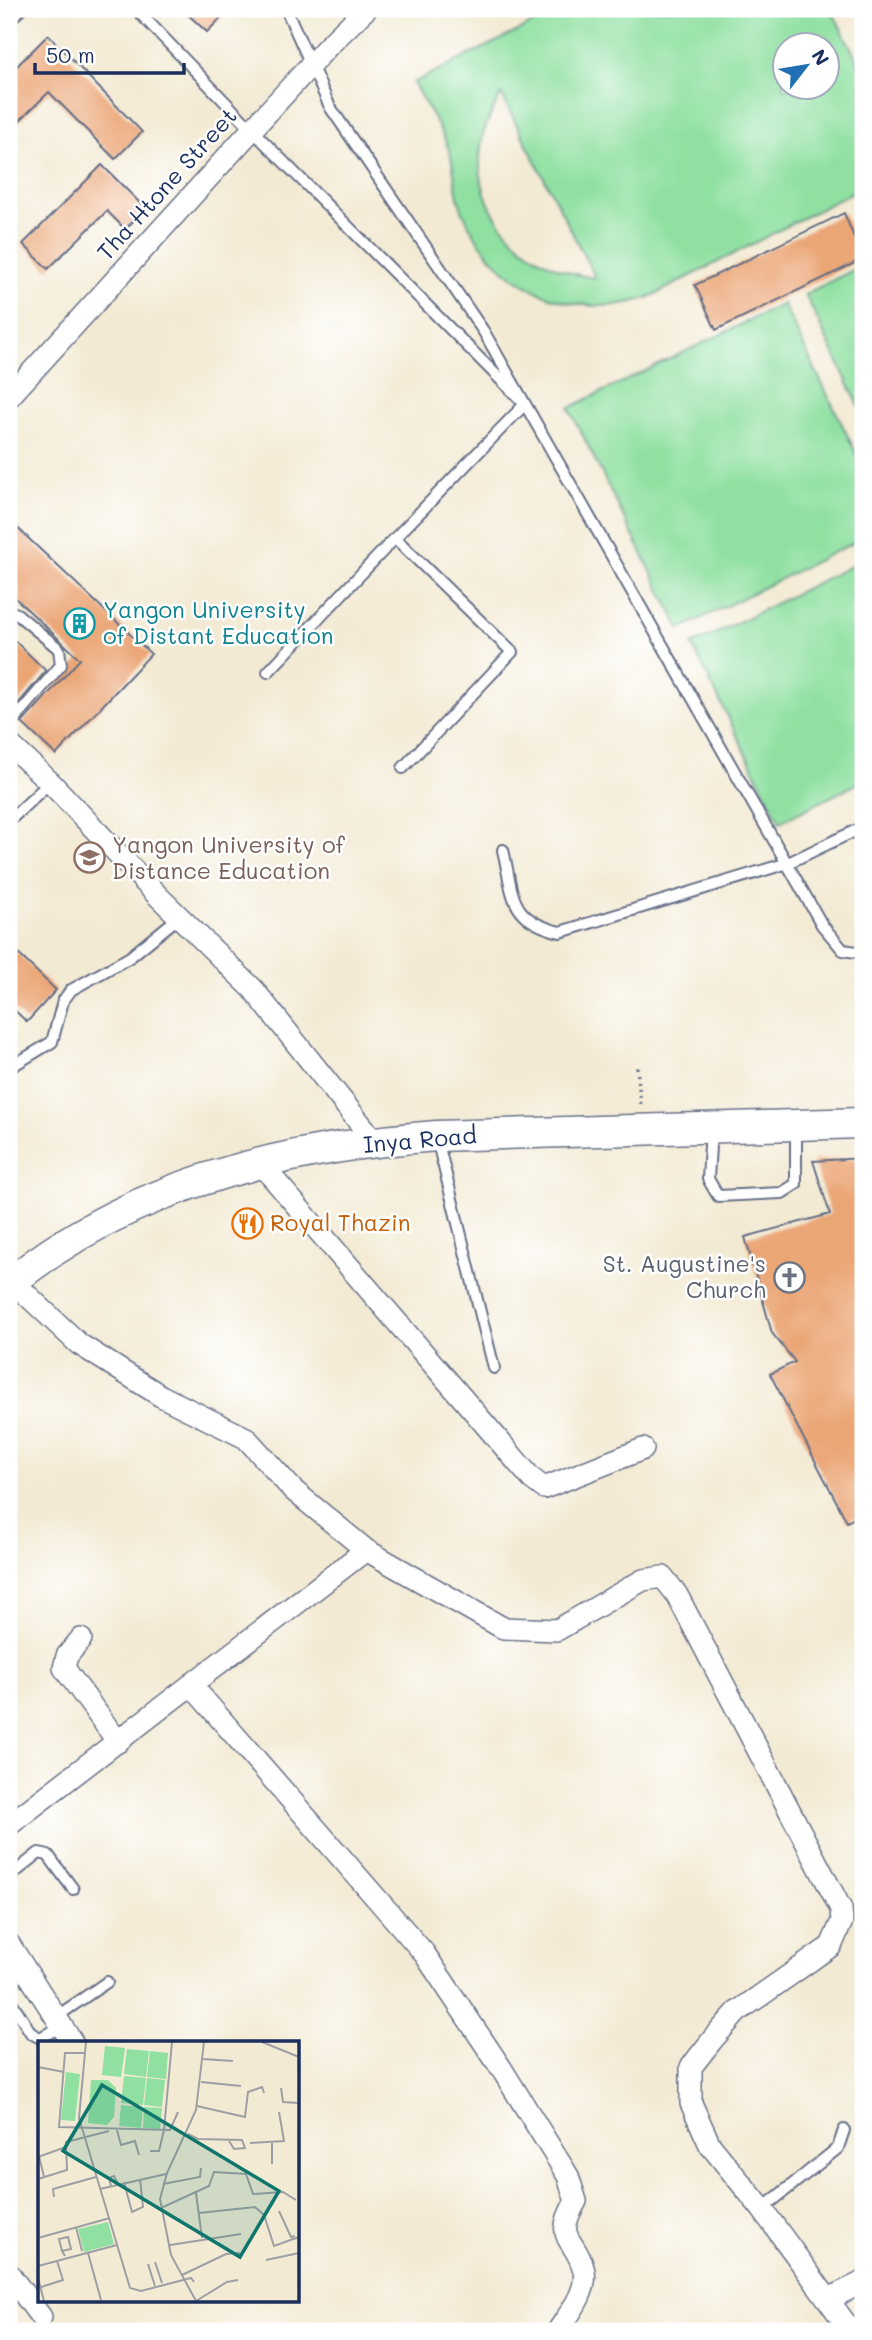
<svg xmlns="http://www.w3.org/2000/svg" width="872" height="2340" font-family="Mali,sans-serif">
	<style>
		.green { fill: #8fe0a1; stroke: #558880; stroke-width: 2; fill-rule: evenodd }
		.building { fill: #eba676 }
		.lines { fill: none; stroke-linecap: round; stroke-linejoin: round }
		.lane-casing { stroke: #677087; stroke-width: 14 }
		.street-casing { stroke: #677087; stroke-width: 24 }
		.secondary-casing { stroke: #677087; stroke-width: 33 }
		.path { stroke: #677087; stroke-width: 3.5; stroke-dasharray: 2 5; stroke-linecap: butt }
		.lane { stroke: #fff; stroke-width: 10 }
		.street { stroke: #fff; stroke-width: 21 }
		.secondary { stroke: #fff; stroke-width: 30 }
		.labels { text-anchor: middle; stroke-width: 5; stroke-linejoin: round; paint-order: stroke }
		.street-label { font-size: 23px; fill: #1b2f5e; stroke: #fff }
		.culture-label { font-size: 23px; fill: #0d838f; stroke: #fff; text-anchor: start }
		.education-label { font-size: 23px; fill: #785e54; stroke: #fff; text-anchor: start }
		.food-label { font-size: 23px; fill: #c56008; stroke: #fff; text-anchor: start }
		.worship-label { font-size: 23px; fill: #5b616d; stroke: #fff; text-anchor: end }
		.inset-road { fill: none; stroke: #9d9fa4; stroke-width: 2 }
		.view { fill: #0f766e; fill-opacity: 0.15; stroke: #0f766e; stroke-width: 3.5 }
		.inset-edge { fill: none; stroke: #1b2f5e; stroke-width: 3.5 }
	</style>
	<rect width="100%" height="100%" fill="#fff"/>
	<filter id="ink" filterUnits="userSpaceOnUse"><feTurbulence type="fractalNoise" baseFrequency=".0143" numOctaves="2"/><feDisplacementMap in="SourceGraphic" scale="14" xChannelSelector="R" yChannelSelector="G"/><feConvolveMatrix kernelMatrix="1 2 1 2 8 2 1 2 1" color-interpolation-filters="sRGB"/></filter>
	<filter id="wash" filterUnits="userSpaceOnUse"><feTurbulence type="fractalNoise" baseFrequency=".00686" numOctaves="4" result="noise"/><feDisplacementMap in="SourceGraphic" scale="28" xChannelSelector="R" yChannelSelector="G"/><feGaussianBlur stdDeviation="1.57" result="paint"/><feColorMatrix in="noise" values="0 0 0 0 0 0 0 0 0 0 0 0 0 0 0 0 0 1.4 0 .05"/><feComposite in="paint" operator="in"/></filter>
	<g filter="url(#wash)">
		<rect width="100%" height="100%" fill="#f3ead3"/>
		<!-- green -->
		<path class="green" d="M562 9H831L863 71V187L652 296C576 325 493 287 463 212 453 189 456 169 449 150 441 127 425 104 413 83ZM784 46H826V88H784ZM501 94 595 277V278C527 269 468 213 482 139 485 124 494 108 501 94Z
			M863 265V414L805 294Z
			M783 304 863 467V538L680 629 569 408Z
			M863 560V781L780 822 692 645Z"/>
		<g id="blocks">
			<!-- building -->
			<path class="building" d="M182 9H230L207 32Z
				M48 35 142 132 115 159 49 92 9 131V74Z
				M102 165 146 209 125 229 107 211 48 269 23 244Z
				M844 213 863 259 716 330 695 285Z
				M9 520 151 654 56 755 22 723 80 659 9 592Z
				M9 635 46 671 13 710 9 706Z
				M9 945 56 990 27 1022 9 1005Z
				M863 1158V1514L847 1522 770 1374 795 1362 772 1333 745 1237 830 1214 813 1161Z"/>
		</g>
	</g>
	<g filter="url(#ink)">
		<use href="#blocks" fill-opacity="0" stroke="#677087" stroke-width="2"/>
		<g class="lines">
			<defs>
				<path id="lane" d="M136 9 252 130 525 404 395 538 512 652 403 768
					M286 9 330 107 484 332 822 925 843 950 863 953
					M9 20 21 9
					M9 611 17 614 59 649 61 665 9 726
					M268 672 395 538
					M9 821 50 782
					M503 850C514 896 508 919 560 932L788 863 863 827
					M9 1068 52 1042 63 1001 71 990 130 957 179 917
					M711 1129 708 1179 718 1196 782 1193 796 1184V1127
					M437 1139 494 1368
					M9 1877 39 1853 48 1855 73 1889
					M9 1998 31 2033 40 2038 62 2026
					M56 2017 107 1982
					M762 2209 838 2148 844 2130"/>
				<path id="street" d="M9 397 328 46 366 9
					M9 744 50 782 158 896 253 989 375 1142
					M260 1163 532 1479 544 1488 643 1449
					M12 1281 79 1344 161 1396 246 1438 293 1490 366 1550 503 1628 557 1630 643 1580 663 1577 677 1595 841 1909 842 1921 831 1946 737 2012 713 2039 691 2067V2103L710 2145 762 2209 851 2331
					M81 1639 67 1656 64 1668 118 1742
					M192 1686 424 1953 501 2068 568 2176 576 2201C552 2242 576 2236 584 2271 588 2292 568 2315 558 2331
					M9 1825 366 1550
					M9 1944 72 2042
					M9 2274 41 2317
					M829 2299 863 2282"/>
				<path id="secondary" d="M9 1284C127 1186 286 1147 437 1136L863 1123"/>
			</defs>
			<!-- lane casing -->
			<use href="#lane" class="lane-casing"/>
			<!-- street casing -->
			<use href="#street" class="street-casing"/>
			<!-- secondary casing -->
			<use href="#secondary" class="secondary-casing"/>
			<!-- path -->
			<path class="path" d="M637 1067 641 1107"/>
			<!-- lane -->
			<use href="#lane" class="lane"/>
			<!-- street -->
			<use href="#street" class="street"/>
			<!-- secondary -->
			<use href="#secondary" class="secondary"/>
		</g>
	</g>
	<!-- icons -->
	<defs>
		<symbol id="building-ring" viewBox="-11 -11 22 22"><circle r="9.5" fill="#fff" stroke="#0f9aa8" stroke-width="1.5"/><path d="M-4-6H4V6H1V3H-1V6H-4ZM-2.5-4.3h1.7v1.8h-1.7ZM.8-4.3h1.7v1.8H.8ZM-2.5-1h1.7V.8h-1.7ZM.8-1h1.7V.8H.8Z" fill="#0f9aa8"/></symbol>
		<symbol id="university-ring" viewBox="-11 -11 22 22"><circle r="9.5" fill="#fff" stroke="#8d6e63" stroke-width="1.5"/><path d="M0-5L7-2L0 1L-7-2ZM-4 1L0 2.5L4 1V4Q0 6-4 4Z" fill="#8d6e63"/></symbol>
		<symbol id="restaurant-ring" viewBox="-11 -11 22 22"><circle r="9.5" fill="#fff" stroke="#e8710a" stroke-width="1.5"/><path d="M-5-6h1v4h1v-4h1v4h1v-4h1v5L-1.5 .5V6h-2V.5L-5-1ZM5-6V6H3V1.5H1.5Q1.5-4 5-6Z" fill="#e8710a"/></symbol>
		<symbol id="church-ring" viewBox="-11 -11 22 22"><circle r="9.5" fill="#fff" stroke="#6b7280" stroke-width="1.5"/><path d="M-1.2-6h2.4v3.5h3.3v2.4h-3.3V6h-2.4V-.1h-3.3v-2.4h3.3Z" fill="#6b7280"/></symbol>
	</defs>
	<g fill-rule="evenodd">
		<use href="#building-ring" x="62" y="606" width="35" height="35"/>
		<use href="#university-ring" x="72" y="840" width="35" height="35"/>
		<use href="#restaurant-ring" x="230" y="1206" width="35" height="35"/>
		<use href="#church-ring" x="772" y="1260" width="35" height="35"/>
	</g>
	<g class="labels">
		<!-- street labels -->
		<g class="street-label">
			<text transform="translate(167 184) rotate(-48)" y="8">Tha Htone Street</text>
			<text transform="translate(420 1140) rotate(-5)" y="8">Inya Road</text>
		</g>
		<!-- culture labels -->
		<g class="culture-label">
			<text x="103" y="618">Yangon University<tspan x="103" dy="26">of Distant Education</tspan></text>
		</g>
		<!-- education labels -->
		<g class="education-label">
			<text x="112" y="853">Yangon University of<tspan x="112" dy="26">Distance Education</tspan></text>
		</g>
		<!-- food labels -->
		<g class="food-label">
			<text x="270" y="1231">Royal Thazin</text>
		</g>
		<!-- worship labels -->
		<g class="worship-label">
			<text x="766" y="1272">St. Augustine's<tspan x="766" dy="26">Church</tspan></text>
		</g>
	</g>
	<!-- overview -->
	<g transform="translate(38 2041)">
		<rect width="261" height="261" fill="#f3ead3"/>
		<path d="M67 5 87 7 83 36 64 34ZM89 8 111 10 108 36 86 33ZM112 10 130 12 128 38 109 36ZM28 31 42 33 37 80 23 79ZM86 35 108 37 105 64 83 62ZM109 37 127 39 124 66 106 64ZM53 39H70L78 47 76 76 69 84 50 82ZM83 64 105 66 103 87 81 85ZM106 66 124 67 122 88 105 87ZM70 181 76 203 46 211 40 188Z" fill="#8fe0a1"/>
		<path class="inset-road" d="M48 1 41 77 92 247 103 250 153 237 156 241M224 1 261 16M47 12H27L21 86 132 89 140 71M165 18 195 20M0 26 26 31M163 41 203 45M243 47 245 61 261 62M159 65 207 76 210 51 224 46 226 52M79 89 83 104 97 100 101 114M150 93 160 98 204 99 207 107 196 108 191 100M212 102 246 100 241 71M234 102V123M112 110H121L126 89 134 1M1 115 6 136M0 116 25 107M0 138 29 129 28 101 71 90M86 141 94 171 105 166 102 138M125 143 162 136 163 127M73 145 71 137 76 135 80 143M62 148 128 133M158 152 164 197M16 156 15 148 58 136M123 167 171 145 176 131 208 133 215 153 245 151 258 159M241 170 253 196 257 195M161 172 217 166 226 174 236 205 261 196M38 186 44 210M0 197 72 177M132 204 203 193M24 210 33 208 30 196 21 198 24 210 27 215M50 212 63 259M228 219 261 212M117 221 124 242M110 223 117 245M0 225 79 204M144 234 188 213 202 212M0 237 6 260M3 246 25 239 19 220M158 260 189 241 200 239M158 260 133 214 122 158 129 132 158 69 166 1"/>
		<path class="view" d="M64 44 241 150 202 216 25 110Z"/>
		<rect width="261" height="261" class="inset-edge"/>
	</g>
	<!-- margin -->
	<rect width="872" height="2340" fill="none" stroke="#fff" stroke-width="35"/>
	<!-- north arrow -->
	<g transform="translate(806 66) rotate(59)"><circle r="33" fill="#ffffff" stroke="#a4acbf" stroke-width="2"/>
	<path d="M0-5L12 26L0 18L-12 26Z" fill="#1f6fb2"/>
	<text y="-10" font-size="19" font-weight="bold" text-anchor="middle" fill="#1b2f5e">N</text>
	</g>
	<!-- scale -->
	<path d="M35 63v10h149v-10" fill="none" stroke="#1b2f5e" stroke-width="3.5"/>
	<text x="46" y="63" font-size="21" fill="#1b2f5e" stroke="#ffffff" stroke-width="5" paint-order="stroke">50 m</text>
</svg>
